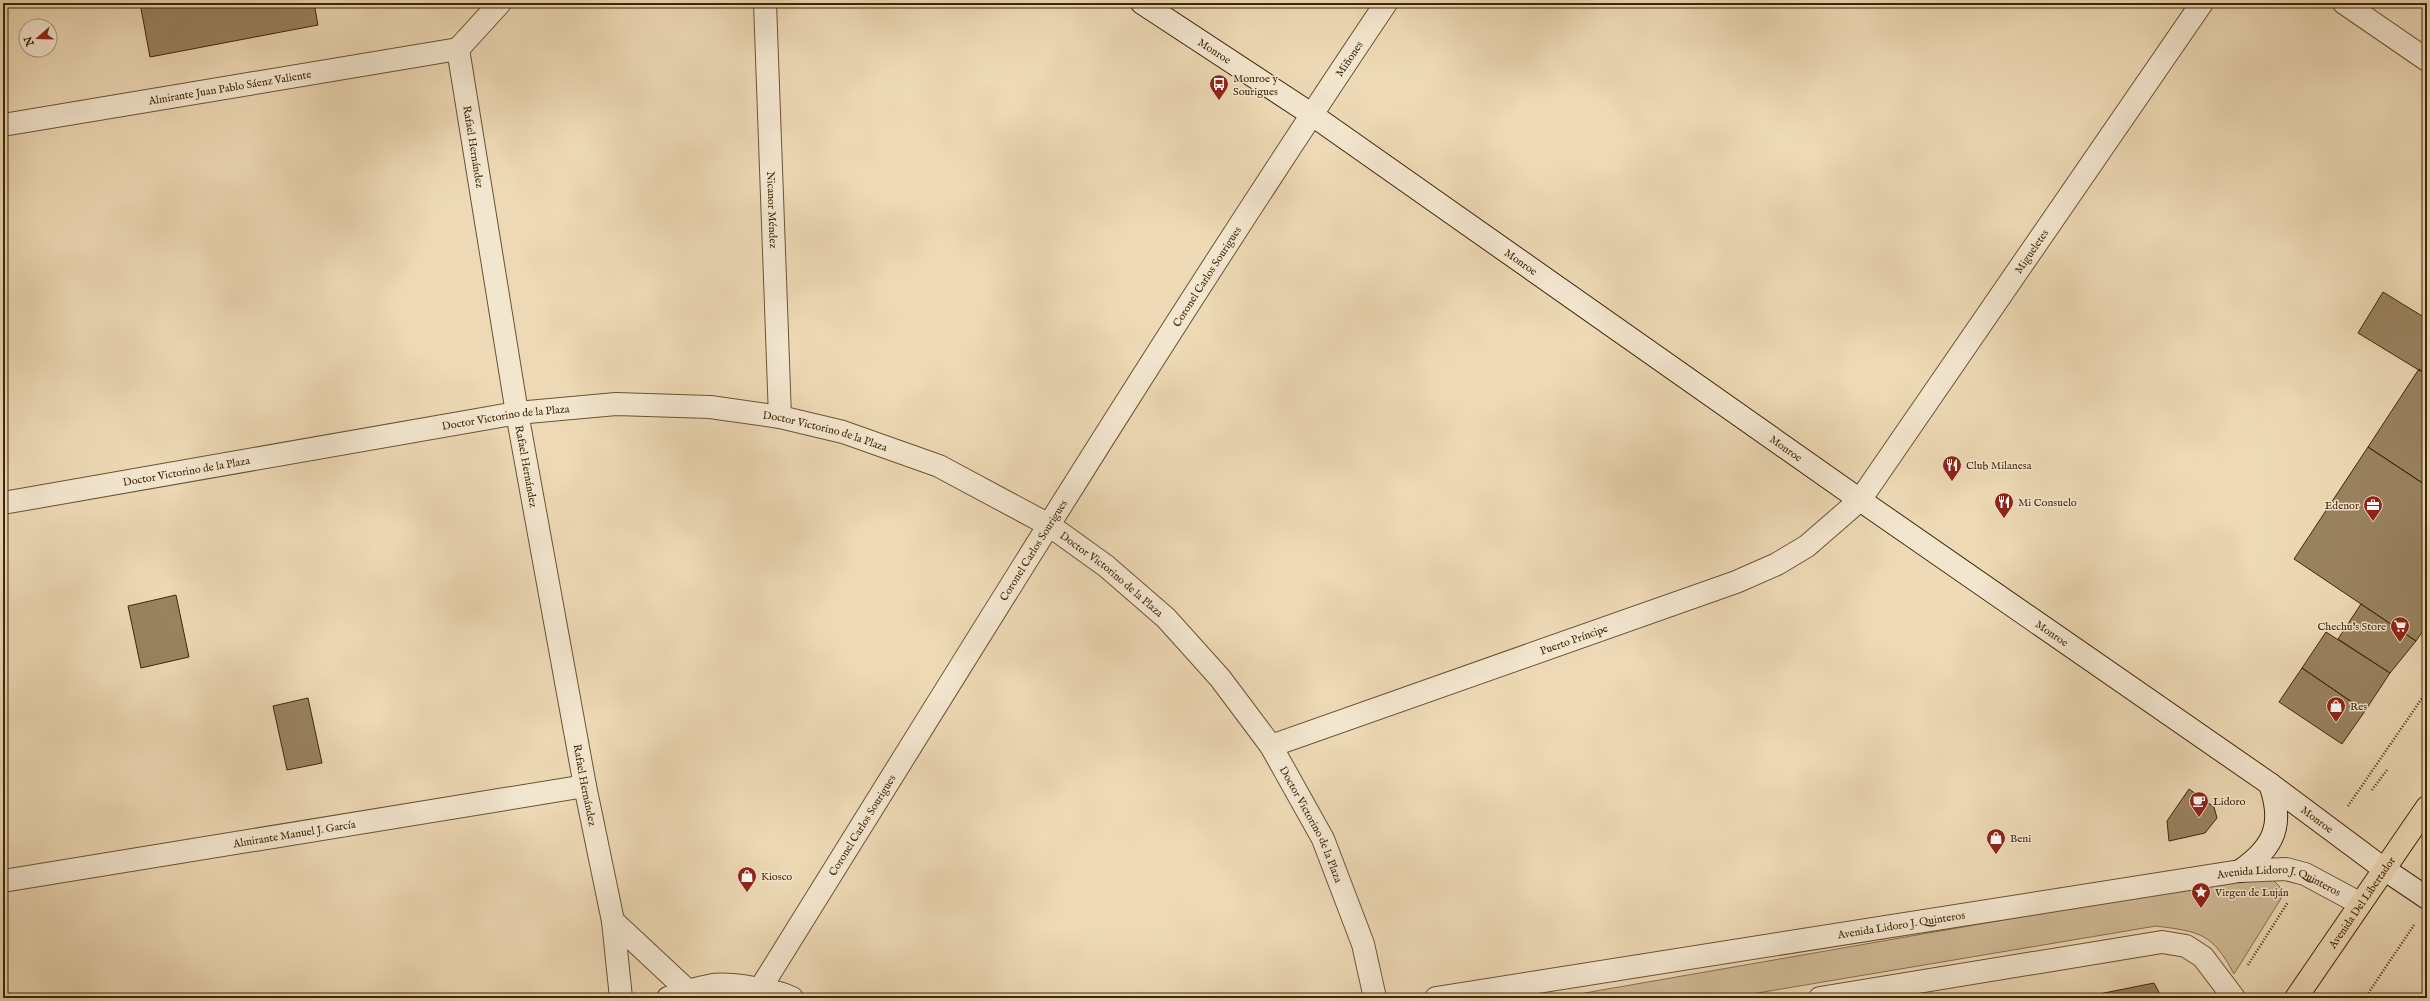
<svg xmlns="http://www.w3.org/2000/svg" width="2430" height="1001" font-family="'IM FELL English',serif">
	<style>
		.green { fill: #d0bb97; stroke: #88704e }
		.building { fill: #9a8361; stroke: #402606 }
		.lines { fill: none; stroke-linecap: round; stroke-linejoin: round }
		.minor-casing { stroke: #6b5332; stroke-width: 24 }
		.secondary-casing { stroke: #402606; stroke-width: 24 }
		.primary-casing { stroke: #402606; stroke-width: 24 }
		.path { stroke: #402606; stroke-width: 2.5; stroke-dasharray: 1 2; stroke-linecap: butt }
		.minor { stroke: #f3e6cf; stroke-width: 22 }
		.secondary { stroke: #f3e6cf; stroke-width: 22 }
		.primary { stroke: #edd9b5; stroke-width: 22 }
		.labels { text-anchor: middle; stroke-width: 3; stroke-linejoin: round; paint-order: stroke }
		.street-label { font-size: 11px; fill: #402606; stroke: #f3e6cf }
		.poi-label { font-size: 11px; fill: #402606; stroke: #f3e6cf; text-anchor: start }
	</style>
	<rect width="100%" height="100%" fill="#edd9b5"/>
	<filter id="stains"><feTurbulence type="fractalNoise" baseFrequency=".005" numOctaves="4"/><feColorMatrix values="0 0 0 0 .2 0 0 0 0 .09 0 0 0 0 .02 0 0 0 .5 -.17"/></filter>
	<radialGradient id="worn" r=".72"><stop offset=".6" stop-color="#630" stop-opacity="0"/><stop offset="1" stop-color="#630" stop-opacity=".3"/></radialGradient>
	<!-- green -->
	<path class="green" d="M2267 874 2280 887 2282 897 2234 974C2212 933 2201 932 2156 926L1728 998H1556Z"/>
	<!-- building -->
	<path class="building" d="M140 3H314L318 25 150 57Z
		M2383 292 2427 319V375L2358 333Z
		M2419 369 2427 375V486L2368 447Z
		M2368 447 2427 486V625L2416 641 2294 559Z
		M176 595 189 657 141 668 128 606Z
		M2361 604 2416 641 2390 673 2338 639Z
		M2326 632 2390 673 2365 711 2302 668Z
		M2302 668 2365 711 2342 744 2279 702Z
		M308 698 322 763 287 770 273 706Z
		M2189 789 2214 807 2217 818 2205 833 2169 841 2167 821Z
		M2154 983 2162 998H2079Z"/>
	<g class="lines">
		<defs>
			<g id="minor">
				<path id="s1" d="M765 3 780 417"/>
				<path d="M2344 3 2427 60"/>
				<path id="s2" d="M458 49 517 413 585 786 613 921 621 998"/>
				<path d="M458 49 500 3"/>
				<path id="s3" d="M3 125 458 49"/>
				<path id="s4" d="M3 503 517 413 616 404 710 407 780 417 843 432 939 466 1049 525 1106 566 1166 618 1220 678 1271 746 1323 839 1363 944 1375 998"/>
				<path id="s5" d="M1271 746 1736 582 1777 564 1807 546 1860 500 2202 3"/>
				<path id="s6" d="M3 881 585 786"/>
				<path d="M613 921 688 991"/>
				<path id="s7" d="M760 989C966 658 1169 326 1386 3"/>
				<path d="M668 998C683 992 697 988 713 985 730 983 777 990 792 998"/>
				<path id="s8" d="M1436 998 2240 871 2286 869 2305 874 2359 903"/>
				<path d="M1820 998 2162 942 2186 946 2203 957 2234 998"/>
			</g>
			<g id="secondary">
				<path id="s9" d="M1142 3 1311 114 1860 500 2270 784 2384 869 2427 898"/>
				<path d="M2240 871C2275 847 2284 824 2270 784"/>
			</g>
			<g id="primary">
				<path id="s10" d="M2296 998 2427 807"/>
			</g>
		</defs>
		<!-- minor casing -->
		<use href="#minor" class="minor-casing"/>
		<!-- secondary casing -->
		<use href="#secondary" class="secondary-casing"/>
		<!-- primary casing -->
		<use href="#primary" class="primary-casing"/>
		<!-- path -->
		<path class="path" d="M2372 790 2387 770
			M2348 806 2427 691
			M2248 965 2288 902
			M2365 998 2414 925"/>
		<!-- minor -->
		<use href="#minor" class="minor"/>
		<!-- secondary -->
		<use href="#secondary" class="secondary"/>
		<!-- primary -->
		<use href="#primary" class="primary"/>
	</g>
	<!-- icons -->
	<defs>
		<symbol id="bus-pin" viewBox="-11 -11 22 30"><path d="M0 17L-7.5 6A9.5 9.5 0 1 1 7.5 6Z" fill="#8f2418" stroke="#f3e6cf"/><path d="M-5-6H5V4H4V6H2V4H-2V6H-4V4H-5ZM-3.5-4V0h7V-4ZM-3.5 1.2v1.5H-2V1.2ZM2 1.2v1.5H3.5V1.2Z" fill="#fff"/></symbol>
		<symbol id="restaurant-pin" viewBox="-11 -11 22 30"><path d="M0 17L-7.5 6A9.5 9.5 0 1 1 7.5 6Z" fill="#8f2418" stroke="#f3e6cf"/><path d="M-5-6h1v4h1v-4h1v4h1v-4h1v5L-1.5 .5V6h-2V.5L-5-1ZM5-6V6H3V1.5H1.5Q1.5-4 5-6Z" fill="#fff"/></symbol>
		<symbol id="office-pin" viewBox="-11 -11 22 30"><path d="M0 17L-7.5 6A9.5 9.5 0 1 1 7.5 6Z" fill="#8f2418" stroke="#f3e6cf"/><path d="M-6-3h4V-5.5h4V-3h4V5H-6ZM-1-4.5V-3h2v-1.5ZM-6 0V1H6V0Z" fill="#fff"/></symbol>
		<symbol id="supermarket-pin" viewBox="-11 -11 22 30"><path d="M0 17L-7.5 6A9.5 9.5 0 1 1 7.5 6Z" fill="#8f2418" stroke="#f3e6cf"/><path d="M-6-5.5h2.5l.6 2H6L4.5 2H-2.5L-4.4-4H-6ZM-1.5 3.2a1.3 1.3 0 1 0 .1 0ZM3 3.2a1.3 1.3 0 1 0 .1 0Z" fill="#fff"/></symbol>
		<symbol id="shop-pin" viewBox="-11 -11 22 30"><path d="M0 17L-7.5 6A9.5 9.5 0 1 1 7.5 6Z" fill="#8f2418" stroke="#f3e6cf"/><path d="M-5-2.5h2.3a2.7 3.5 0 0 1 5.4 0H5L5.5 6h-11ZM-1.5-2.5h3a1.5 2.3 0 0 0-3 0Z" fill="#fff"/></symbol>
		<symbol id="cafe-pin" viewBox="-11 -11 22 30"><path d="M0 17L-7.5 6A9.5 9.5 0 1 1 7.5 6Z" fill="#8f2418" stroke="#f3e6cf"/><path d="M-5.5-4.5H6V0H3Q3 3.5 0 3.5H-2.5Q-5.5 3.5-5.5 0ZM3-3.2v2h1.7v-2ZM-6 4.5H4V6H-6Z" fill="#fff"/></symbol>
		<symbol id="sight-pin" viewBox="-11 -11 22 30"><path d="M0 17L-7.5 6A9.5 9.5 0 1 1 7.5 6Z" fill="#8f2418" stroke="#f3e6cf"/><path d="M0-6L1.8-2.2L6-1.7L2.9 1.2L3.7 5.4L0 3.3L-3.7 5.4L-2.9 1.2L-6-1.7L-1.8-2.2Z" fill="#fff"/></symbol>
	</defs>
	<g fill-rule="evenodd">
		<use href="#bus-pin" x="1208" y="73" width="22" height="30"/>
		<use href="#restaurant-pin" x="1941" y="454" width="22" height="30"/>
		<use href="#restaurant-pin" x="1993" y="491" width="22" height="30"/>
		<use href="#office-pin" x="2362" y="494" width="22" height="30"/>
		<use href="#supermarket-pin" x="2389" y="615" width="22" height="30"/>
		<use href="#shop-pin" x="2325" y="695" width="22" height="30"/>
		<use href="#cafe-pin" x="2188" y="790" width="22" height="30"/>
		<use href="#shop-pin" x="1985" y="827" width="22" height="30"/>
		<use href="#shop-pin" x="736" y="865" width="22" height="30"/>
		<use href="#sight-pin" x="2190" y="881" width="22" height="30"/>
	</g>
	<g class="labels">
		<!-- street labels -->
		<g class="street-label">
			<text dy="4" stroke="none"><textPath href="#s9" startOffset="87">Monroe</textPath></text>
			<text dy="4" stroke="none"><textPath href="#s7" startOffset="1101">Miñones</textPath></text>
			<text dy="4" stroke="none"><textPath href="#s3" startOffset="230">Almirante Juan Pablo Sáenz Valiente</textPath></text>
			<text dy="4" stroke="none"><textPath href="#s2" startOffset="99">Rafael Hernández</textPath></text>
			<text dy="4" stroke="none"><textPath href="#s1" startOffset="207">Nicanor Méndez</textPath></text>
			<text dy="4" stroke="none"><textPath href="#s5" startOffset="945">Migueletes</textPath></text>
			<text dy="4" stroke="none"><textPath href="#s9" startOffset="459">Monroe</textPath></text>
			<text dy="4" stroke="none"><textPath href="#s7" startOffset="841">Coronel Carlos Sourigues</textPath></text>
			<text dy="4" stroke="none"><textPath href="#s4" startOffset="510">Doctor Victorino de la Plaza</textPath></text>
			<text dy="4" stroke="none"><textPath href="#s4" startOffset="833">Doctor Victorino de la Plaza</textPath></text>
			<text dy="4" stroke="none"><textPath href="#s9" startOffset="783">Monroe</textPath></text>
			<text dy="4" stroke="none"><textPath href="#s2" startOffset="423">Rafael Hernández</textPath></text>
			<text dy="4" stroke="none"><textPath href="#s4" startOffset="186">Doctor Victorino de la Plaza</textPath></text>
			<text dy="4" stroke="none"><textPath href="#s7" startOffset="517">Coronel Carlos Sourigues</textPath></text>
			<text dy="4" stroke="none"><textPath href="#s4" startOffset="1157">Doctor Victorino de la Plaza</textPath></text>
			<text dy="4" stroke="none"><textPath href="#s9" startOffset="1107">Monroe</textPath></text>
			<text dy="4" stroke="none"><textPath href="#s5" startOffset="321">Puerto Príncipe</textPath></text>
			<text dy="4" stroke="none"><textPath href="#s2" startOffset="747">Rafael Hernández</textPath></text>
			<text dy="4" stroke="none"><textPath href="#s9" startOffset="1431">Monroe</textPath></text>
			<text dy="4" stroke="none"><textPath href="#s7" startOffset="193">Coronel Carlos Sourigues</textPath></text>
			<text dy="4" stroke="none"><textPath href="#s4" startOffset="1481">Doctor Victorino de la Plaza</textPath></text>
			<text dy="4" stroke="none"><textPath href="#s6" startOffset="295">Almirante Manuel J. García</textPath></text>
			<text dy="4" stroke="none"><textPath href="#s8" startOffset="855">Avenida Lidoro J. Quinteros</textPath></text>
			<text dy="4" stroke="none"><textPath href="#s10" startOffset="116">Avenida Del Libertador</textPath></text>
			<text dy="4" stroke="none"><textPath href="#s8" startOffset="471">Avenida Lidoro J. Quinteros</textPath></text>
		</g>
		<!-- poi labels -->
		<g class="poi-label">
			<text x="1233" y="82">Monroe y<tspan x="1233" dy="13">Sourigues</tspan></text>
			<text x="1966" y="469">Club Milanesa</text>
			<text x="2018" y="506">Mi Consuelo</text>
			<text x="2359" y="509" text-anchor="end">Edenor</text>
			<text x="2386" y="630" text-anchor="end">Chechu's Store</text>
			<text x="2350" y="710">Res</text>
			<text x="2213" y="805">Lidoro</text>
			<text x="2010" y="842">Beni</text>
			<text x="761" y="880">Kiosco</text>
			<text x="2215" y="896">Virgen de Luján</text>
		</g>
	</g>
	<!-- margin -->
	<rect width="2430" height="1001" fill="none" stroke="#edd9b5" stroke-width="16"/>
	<rect x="4" y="4" width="2422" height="993" fill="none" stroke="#402606" stroke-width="2"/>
	<rect x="8" y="8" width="2414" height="985" fill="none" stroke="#402606"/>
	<!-- north arrow -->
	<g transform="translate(38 38) rotate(250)"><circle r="19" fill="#f3e6cf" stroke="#ab997f"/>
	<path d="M0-3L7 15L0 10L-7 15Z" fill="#8f2418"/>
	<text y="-6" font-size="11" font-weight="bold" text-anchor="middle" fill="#402606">N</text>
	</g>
	<rect width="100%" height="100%" filter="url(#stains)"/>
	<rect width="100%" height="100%" fill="url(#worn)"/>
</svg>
